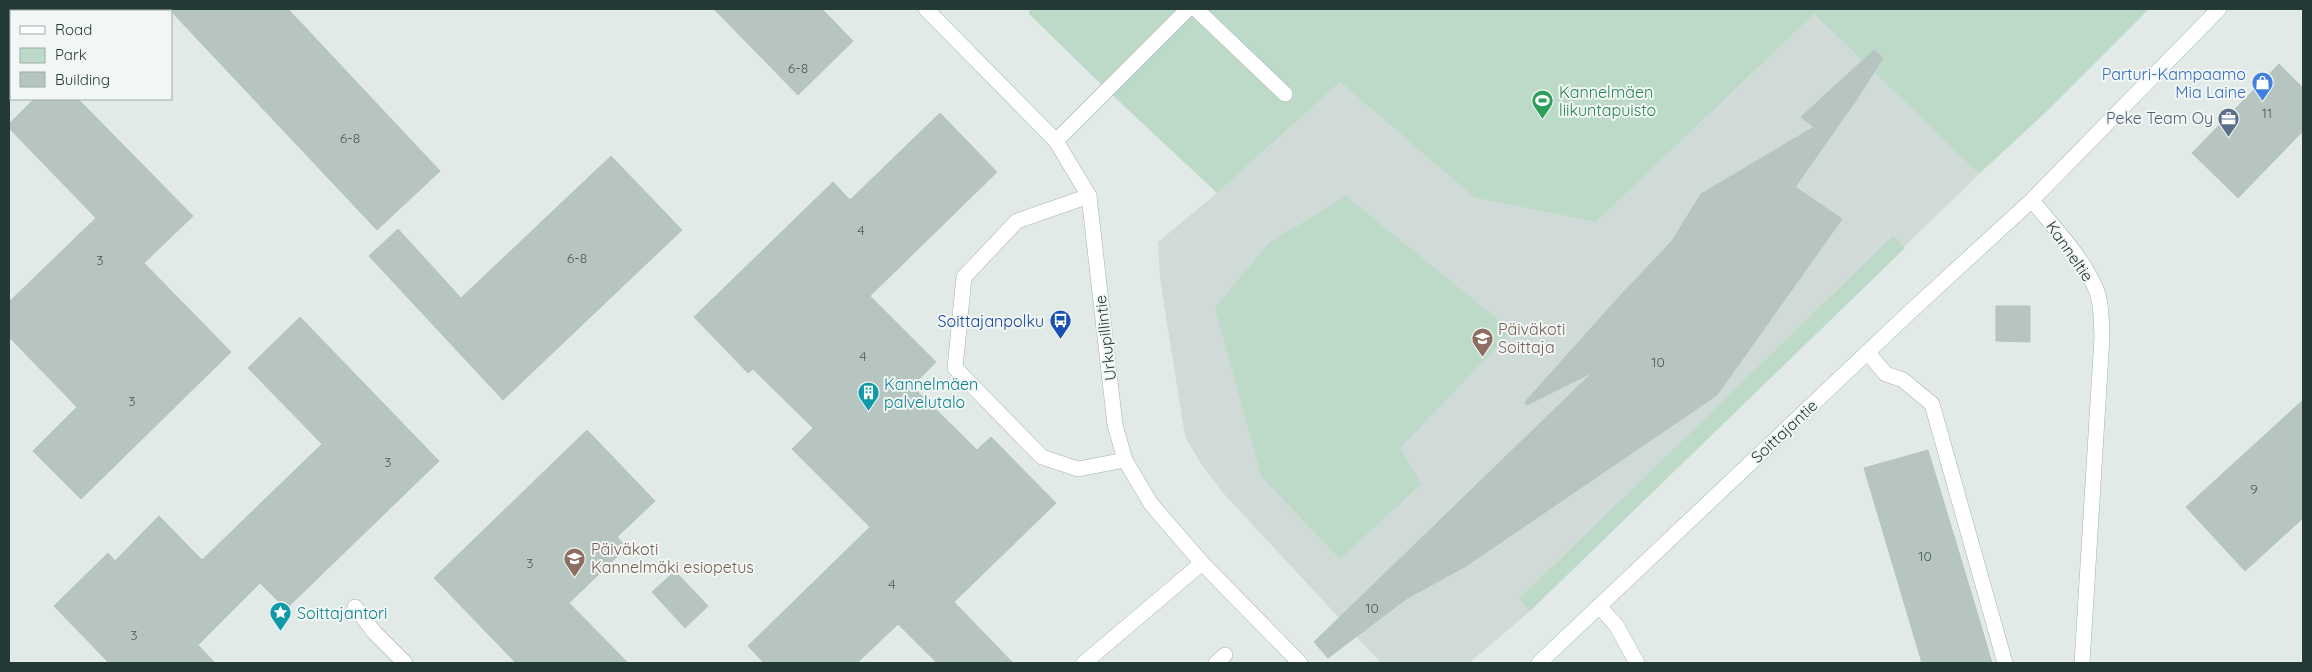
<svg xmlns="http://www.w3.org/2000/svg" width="2312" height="672" font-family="Quicksand,sans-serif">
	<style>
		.built { fill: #d0dad7 }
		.green { fill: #bddac9 }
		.building { fill: #b7c5c1; stroke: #b5c3bf }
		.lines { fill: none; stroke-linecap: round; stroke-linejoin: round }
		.lane-casing { stroke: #a5b2af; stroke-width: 16 }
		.street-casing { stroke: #a5b2af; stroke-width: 16 }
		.secondary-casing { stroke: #a2b5b1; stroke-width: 16 }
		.lane { stroke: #fff; stroke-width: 15 }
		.street { stroke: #fff; stroke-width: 15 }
		.secondary { stroke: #fff; stroke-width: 15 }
		.labels { text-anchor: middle; stroke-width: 4; stroke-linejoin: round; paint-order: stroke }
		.number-label { font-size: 14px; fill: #495d5a }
		.shop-label { font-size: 16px; fill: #366cbe; stroke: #f2f7f5; text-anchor: end }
		.leisure-label { font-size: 16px; fill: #27864d; stroke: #f2f7f5; text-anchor: start }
		.service-label { font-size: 16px; fill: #4e5e75; stroke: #f2f7f5; text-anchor: end }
		.street-label { font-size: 16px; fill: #243a37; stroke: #f2f7f5 }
		.transit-label { font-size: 16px; fill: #164399; stroke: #f2f7f5; text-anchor: end }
		.education-label { font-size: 16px; fill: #785e54; stroke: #f2f7f5; text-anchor: start }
		.culture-label { font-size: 16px; fill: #0d838f; stroke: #f2f7f5; text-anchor: start }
	</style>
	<rect width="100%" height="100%" fill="#e2eae8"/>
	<!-- built -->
	<path class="built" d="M1814 14 1979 174 1530 611 1469 663H1381L1225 495 1201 464 1185 436 1160 279 1158 242 1217 193 1340 82 1475 198 1596 222Z"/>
	<!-- green -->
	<path class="green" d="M1030 9H2149L2045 113 1979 174 1814 14 1596 222 1475 198 1340 82 1217 193 1108 91 1029 14Z
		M1346 196 1512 331 1400 448 1421 484 1340 559 1261 476 1215 308 1269 243Z
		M1893 236 1905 248 1530 611 1519 599Z"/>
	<!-- building -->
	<path class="building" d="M169 9H288L440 171 377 230Z
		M714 9H822L853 41 798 95Z
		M1874 50 1883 58 1853 105 1854 103 1795 187 1842 219 1717 395 1466 566 1406 599 1328 658 1314 642 1593 372 1527 405 1525 402 1619 297 1672 241 1701 194 1814 127 1801 117Z
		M2279 64 2303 88V131L2238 198 2192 153Z
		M34 99H78L193 216 144 263 231 352 81 499 33 451 77 407 9 337V302L96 218 9 128V124Z
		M940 113 997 172 870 296 936 362 912 386 977 450 991 437 1056 503 954 602 1013 663H937L898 624 857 663H764L748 646 870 527 792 449 813 428 753 369 748 373 694 317 833 182 850 200Z
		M611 156 682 230 503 400 369 256 398 229 461 298Z
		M1996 306H2030V342L1996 341Z
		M300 317 439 461 286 609 260 583 198 645 215 663H109L54 606 108 553 115 561 159 516 202 560 322 444 248 368Z
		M2303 400V518L2245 571 2186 507Z
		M587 430 655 501 617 537 627 547 569 603 628 663H516L434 578Z
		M1928 450 1976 609 1992 663H1922L1864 468Z
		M675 571 708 606 685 628 652 592Z"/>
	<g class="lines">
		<defs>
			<path id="lane" d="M1196 9 1285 94
				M1056 141 1188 9
				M1089 196 1017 221 964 277 955 368 1042 457 1078 469 1125 460
				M1867 352 1886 374 1903 380 1932 404 2005 663
				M1599 606 1616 625 1637 663
				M355 607 374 632 405 663
				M1084 663 1202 563
				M1216 663 1225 655"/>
			<path id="street" d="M926 9 1056 141 1089 196 1115 425 1125 460 1151 504 1202 563 1300 663"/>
			<path id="secondary" d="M2032 200C2053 227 2081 255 2095 287 2102 302 2101 321 2102 337L2082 663
				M1539 663 1911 311 2032 200 2219 9"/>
		</defs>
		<!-- lane casing -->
		<use href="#lane" class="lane-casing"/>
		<!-- street casing -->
		<use href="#street" class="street-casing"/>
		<!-- secondary casing -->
		<use href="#secondary" class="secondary-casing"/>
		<!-- lane -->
		<use href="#lane" class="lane"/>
		<!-- street -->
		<use href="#street" class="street"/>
		<!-- secondary -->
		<use href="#secondary" class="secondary"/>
	</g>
	<!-- icons -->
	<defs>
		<symbol id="shop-pin" viewBox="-11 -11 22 30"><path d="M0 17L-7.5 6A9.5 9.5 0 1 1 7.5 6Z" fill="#3f7fe0" stroke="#f2f7f5"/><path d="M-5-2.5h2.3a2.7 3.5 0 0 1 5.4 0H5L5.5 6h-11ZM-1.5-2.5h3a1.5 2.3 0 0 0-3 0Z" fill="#fff"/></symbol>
		<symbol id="stadium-pin" viewBox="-11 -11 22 30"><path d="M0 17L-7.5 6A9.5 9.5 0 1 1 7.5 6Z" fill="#2e9e5b" stroke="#f2f7f5"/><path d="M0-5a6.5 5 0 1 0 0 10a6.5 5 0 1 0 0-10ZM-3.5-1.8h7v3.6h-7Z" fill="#fff"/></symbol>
		<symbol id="office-pin" viewBox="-11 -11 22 30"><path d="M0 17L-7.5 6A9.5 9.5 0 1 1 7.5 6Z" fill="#5c6f8a" stroke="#f2f7f5"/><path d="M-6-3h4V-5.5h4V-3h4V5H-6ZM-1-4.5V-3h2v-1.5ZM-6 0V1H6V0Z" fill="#fff"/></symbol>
		<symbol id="bus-pin" viewBox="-11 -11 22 30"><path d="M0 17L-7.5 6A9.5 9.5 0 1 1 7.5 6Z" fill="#1a4fb4" stroke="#f2f7f5"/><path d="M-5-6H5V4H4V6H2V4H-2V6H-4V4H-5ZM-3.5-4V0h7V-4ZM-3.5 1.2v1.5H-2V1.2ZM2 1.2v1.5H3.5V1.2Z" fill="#fff"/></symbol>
		<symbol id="school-pin" viewBox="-11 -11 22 30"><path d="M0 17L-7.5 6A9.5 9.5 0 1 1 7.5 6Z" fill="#8d6e63" stroke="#f2f7f5"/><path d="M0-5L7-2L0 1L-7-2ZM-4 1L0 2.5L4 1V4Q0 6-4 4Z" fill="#fff"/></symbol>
		<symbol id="building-pin" viewBox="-11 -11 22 30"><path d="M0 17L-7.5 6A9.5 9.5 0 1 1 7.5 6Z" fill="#0f9aa8" stroke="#f2f7f5"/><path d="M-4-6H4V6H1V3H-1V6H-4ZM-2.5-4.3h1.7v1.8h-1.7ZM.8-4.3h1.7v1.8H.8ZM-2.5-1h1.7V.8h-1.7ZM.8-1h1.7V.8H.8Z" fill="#fff"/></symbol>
		<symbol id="sight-pin" viewBox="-11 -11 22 30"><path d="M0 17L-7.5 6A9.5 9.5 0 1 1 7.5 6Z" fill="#0f9aa8" stroke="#f2f7f5"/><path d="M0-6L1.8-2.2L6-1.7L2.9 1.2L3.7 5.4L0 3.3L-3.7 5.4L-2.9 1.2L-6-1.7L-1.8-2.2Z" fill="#fff"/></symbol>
	</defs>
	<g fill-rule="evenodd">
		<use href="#shop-pin" x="2250" y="70" width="25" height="34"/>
		<use href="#stadium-pin" x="1530" y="88" width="25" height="34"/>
		<use href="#office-pin" x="2216" y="106" width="25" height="34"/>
		<use href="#bus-pin" x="1048" y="308" width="25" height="34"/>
		<use href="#school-pin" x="1470" y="326" width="25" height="34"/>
		<use href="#building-pin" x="856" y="380" width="25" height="34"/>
		<use href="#school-pin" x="562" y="546" width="25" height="34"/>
		<use href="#sight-pin" x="268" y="600" width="25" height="34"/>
	</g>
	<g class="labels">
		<!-- number labels -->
		<g class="number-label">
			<text x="798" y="73">6-8</text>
			<text x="2267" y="118">11</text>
			<text x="350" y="143">6-8</text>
			<text x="861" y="235">4</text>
			<text x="577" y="263">6-8</text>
			<text x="100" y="265">3</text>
			<text x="863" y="361">4</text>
			<text x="1658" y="367">10</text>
			<text x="132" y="406">3</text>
			<text x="388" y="467">3</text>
			<text x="2254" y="494">9</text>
			<text x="1925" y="561">10</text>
			<text x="530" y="568">3</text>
			<text x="892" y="589">4</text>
			<text x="1372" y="613">10</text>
			<text x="134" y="640">3</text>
		</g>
		<!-- shop labels -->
		<g class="shop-label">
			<text x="2246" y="80">Parturi-Kampaamo<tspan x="2246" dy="18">Mia Laine</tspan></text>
		</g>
		<!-- leisure labels -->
		<g class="leisure-label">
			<text x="1559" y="98">Kannelmäen<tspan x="1559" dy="18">liikuntapuisto</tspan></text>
		</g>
		<!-- service labels -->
		<g class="service-label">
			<text x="2213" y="124">Peke Team Oy</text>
		</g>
		<!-- street labels -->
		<g class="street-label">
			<text transform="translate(2070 251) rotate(55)" y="6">Kanneltie</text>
			<text transform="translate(1105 338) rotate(-97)" y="6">Urkupillintie</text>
			<text transform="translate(1784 431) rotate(-43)" y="6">Soittajantie</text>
		</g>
		<!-- transit labels -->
		<g class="transit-label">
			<text x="1044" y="327">Soittajanpolku</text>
		</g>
		<!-- education labels -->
		<g class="education-label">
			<text x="1498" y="335">Päiväkoti<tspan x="1498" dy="18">Soittaja</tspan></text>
			<text x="591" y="555">Päiväkoti<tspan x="591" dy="18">Kannelmäki esiopetus</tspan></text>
		</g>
		<!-- culture labels -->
		<g class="culture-label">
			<text x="884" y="390">Kannelmäen<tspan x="884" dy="18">palvelutalo</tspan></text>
			<text x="297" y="619">Soittajantori</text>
		</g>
	</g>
	<!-- border -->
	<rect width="2312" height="672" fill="none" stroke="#243a37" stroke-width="20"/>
	<!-- legend -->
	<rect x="10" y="10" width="162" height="90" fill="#f2f7f5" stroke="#a0aba9"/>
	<rect x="20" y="26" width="25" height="8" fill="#ffffff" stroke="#a0aba9"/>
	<text x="55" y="35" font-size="15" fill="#243a37">Road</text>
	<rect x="20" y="48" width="25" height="15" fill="#bddac9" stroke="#a0aba9"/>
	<text x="55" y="60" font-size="15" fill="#243a37">Park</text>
	<rect x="20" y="72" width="25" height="15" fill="#b7c5c1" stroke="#a0aba9"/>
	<text x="55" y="85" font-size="15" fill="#243a37">Building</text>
</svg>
